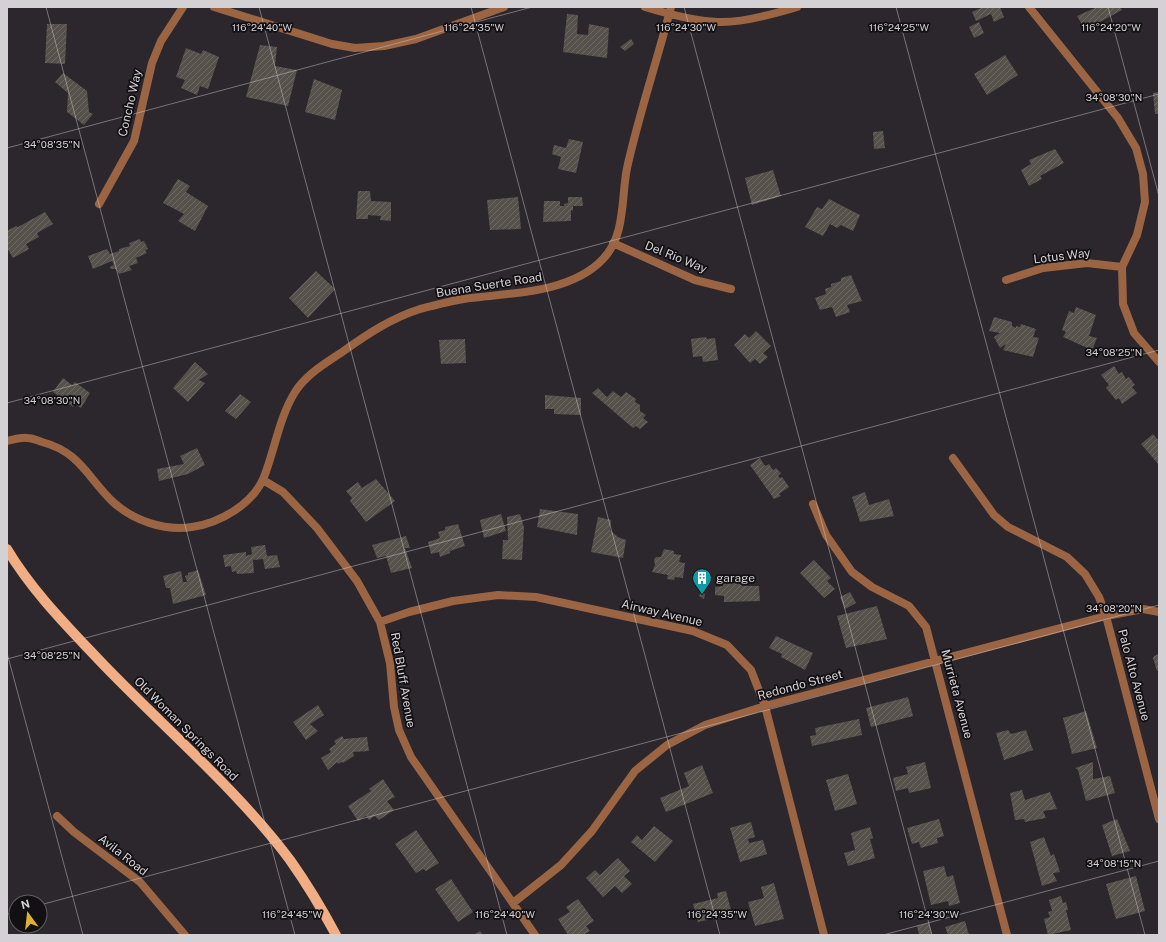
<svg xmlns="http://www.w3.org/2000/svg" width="1166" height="942" font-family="'Public Sans',sans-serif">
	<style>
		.building { fill: url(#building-hatch) }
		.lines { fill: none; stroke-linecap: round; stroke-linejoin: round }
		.minor { stroke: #9b6543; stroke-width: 8 }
		.primary { stroke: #f1ae85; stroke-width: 10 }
		.ticks { fill: none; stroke: #d4d1d5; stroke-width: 1; stroke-opacity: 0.45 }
		.labels { text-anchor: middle; stroke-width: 3.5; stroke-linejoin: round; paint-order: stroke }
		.street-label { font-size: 12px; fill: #d4d1d5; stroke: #121013 }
		.poi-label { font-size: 12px; fill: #d4d1d5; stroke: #121013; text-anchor: start }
		.ticks-label { font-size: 10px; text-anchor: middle; fill: #d4d1d5; stroke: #121013; stroke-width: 3.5; stroke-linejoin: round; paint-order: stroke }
	</style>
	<defs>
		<pattern id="building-hatch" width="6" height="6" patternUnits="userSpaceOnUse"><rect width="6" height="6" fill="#56514b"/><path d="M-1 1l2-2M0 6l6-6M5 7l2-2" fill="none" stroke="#6d6964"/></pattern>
	</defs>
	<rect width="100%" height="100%" fill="#2b272c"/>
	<!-- building -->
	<path class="building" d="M983 7H1000L1004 17 994 22 991 14 976 21 972 12Z
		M1097 7H1120L1122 10 1085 30 1077 16Z
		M567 14 578 15 577 34 588 35 589 24 609 28 607 58 563 52Z
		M979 22 984 33 974 38 969 27Z
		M47 24H67L65 64 45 63Z
		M631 39 634 44 625 51 620 47Z
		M260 45 277 47 275 66 297 70 288 106 246 97Z
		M186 48 201 54 203 50 219 57 208 89 200 86 197 95 181 88 185 80 176 77Z
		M1005 55 1018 75 987 95 974 74Z
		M63 73 87 91 89 112 93 114 84 125 67 112 68 93 55 82Z
		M314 79 342 90 335 120 305 112Z
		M1159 92V114H1155L1153 93Z
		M883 131 885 148 874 149 873 132Z
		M569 139 583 142 576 173 558 169 561 157 552 154 554 145 566 148Z
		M1055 149 1064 163 1040 176 1042 179 1029 186 1021 170 1031 164 1029 160Z
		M773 170 781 196 752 205 745 178Z
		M178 179 190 186 186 192 208 206 195 231 178 221 184 214 163 203Z
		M358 191H370L371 201 391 202V221L380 220 381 216 368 215V219H356Z
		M518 197 521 229 490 230 487 200Z
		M568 197H582L583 206H573V211L571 210V221L543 222 544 201H560V206H564V204L568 203Z
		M829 199 860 215 853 231 841 225 837 228 830 224 823 236 805 227 817 207 822 209Z
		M45 212 53 224 37 233 39 237 26 244 29 249 13 258 7 248V231L16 226 18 227Z
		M140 239 141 242 144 241 148 249 145 250 147 253 136 258 138 263 129 266 132 270 119 274 116 269H111L110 267 114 265 112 261 93 269 88 256 107 249 110 254 119 251V249L130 246 129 243Z
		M316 271 335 289 308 318 289 298Z
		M851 275 862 301 847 305 850 312 836 317 832 307 820 310 815 298 826 294 825 289 831 287V284L841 281V278Z
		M1076 307 1096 315 1089 336 1097 338 1092 350 1063 337 1066 332 1062 330 1069 311 1074 313Z
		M994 317 1012 322V326L1016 328V326L1020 327 1021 324 1036 329 1033 337 1039 338 1033 357 1003 350 1006 344 1000 348 994 337 1000 333 989 331Z
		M756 331 771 346 763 353 768 357 760 364 755 359 750 363 734 345 745 334 749 338Z
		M706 337 707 339 715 338 718 360 703 362 702 356 693 357 691 339Z
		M465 339 466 363 441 364 439 340Z
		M195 362 208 374 199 380 205 383 188 402 173 388Z
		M1114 366 1119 374 1122 372 1126 379 1129 377 1135 385 1132 387 1137 393 1122 404 1119 398 1116 400 1106 388 1109 385 1101 375Z
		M63 378 72 385 75 382 90 393 81 408 75 404 73 407 53 392Z
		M598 388 607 397 613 391 621 397 626 392 636 399 635 402 640 405V411L646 415 643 418 648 422 640 429 636 426 633 428 592 393Z
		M240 394 251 402 236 419 225 411Z
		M545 395 581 398V415L554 414V409H545Z
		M1153 434 1159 441V465L1141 444Z
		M197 448 205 465 188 474 159 481 157 469 184 464 180 456Z
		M760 458 765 466 769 464 773 470 776 468 781 473 778 476 780 478 782 477 789 487 779 494 781 496 774 499 750 465Z
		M376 479 395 501 366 522 350 501 352 498 346 491 358 482 362 488Z
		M865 492 869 505 889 499 894 516 860 522 852 497Z
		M540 509 578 514 577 535 537 527Z
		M501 514 506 531 484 538 480 520Z
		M520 514 524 527 522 560 502 559 503 540H508L507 517Z
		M598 517 611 520 610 530 618 537 626 540 623 558 591 552Z
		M458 524 465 546 450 551V553L440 557 439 552 431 554 428 542 440 538 438 532 445 530V527Z
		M406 536 410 548H405L412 568 391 573 386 556 377 558 372 545Z
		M265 545 267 556 277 555 280 567 265 569 263 559 253 560 254 573 237 574 236 571 232 572 231 566 225 567 223 555 246 552V556L252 554 251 547Z
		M664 549 674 551V554L681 555 679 562 685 563 683 578 675 577 674 580 667 579 668 575 652 572 655 565 654 559 656 557H661Z
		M814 560 831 578 827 581 835 589 824 598 800 573Z
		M198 570 206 595 173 604 170 588H166L163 576 181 571 183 582H187L185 576 188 575V573Z
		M723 583H741L748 586H759L760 601 724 602V596L715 595V587L723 586Z
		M701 592 705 594 704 599 699 596Z
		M850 592 856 603 845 609 840 597Z
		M877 606 887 639 846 648 837 616Z
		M776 636 813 653 805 670 781 657 782 654 769 648Z
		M1159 654V670L1157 671 1153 658 1154 656Z
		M908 697 913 716 871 727 866 708Z
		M318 705 324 715 310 724 318 731 306 740 293 722Z
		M1086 711 1097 748 1072 754 1063 718Z
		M859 719 862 735 812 746 810 736 816 735 815 728Z
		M1008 730 1011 734 1026 730 1033 750 1004 760 996 733Z
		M342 736 344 739 367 737 369 751 353 752 354 756 343 763 342 762 338 764 337 762 328 770 321 758 331 752 329 749 336 744 334 741Z
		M925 762 931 788 909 793 908 788 896 791 893 778 908 774 906 767Z
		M1093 762V779L1110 776 1115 793 1086 801 1078 770 1075 768Z
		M702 765 713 793 666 812 660 798 689 786 684 773Z
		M848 774 857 804 835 811 826 780Z
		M383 779 395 797 387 801 394 810 379 820 375 816 369 820 366 816 358 821 348 806 371 791 369 789Z
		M1022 790 1025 800 1050 792 1057 809 1043 811 1046 818 1025 822 1024 819 1015 820 1010 793Z
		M939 819 944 836 937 838 938 843 921 848 919 842 912 844 907 828Z
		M1117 819 1130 851 1112 856 1102 825Z
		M751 822 755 837 748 839 749 843 763 840 767 854 740 862 730 828Z
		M654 826 673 841 655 862 631 842 637 835 642 840Z
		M870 827 873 838 870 839 875 858 848 866 844 853 855 850 851 833Z
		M416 830 439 863 426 871 423 869 416 873 395 844Z
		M1044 837 1051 856 1054 854 1060 872 1053 873 1057 881 1042 886 1030 842Z
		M618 858 630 871 624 876 632 884 622 893 615 886 603 897 586 878 595 870 600 875Z
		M944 866 947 877 953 875 960 903 949 906 948 901 931 905 923 871Z
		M1136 876 1145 911 1116 919 1106 884Z
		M451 879 473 912 458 922 435 889Z
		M774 883 784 919 755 926 748 902 764 898 761 887Z
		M726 891 732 914 698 922 693 904 718 898 717 893Z
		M1061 896 1063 903 1066 902 1068 910H1066L1071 930 1048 935 1044 919 1050 917 1048 912 1052 911 1049 900Z
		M578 899 594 921 586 926 590 931 583 935H568L558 919 570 912 566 907Z
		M965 921 969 935H948L945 927Z
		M929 923 932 935H919L917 926Z
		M480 931 483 935H474Z"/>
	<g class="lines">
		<!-- minor -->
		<path class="minor" d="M214 7 332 44 355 48 384 46 416 39 504 7
			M645 7C668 14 693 21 718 22 742 23 774 14 797 7
			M1029 7 1118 118 1136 148 1143 174 1145 202 1137 235 1122 267 1123 304 1134 333 1159 362
			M99 204 134 141 152 63 161 41 183 7
			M613 243 695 280 731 289
			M1006 280 1043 268 1087 263 1122 267
			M7 441C13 440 21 437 27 438 31 438 37 440 42 442 80 452 87 477 113 502 134 521 164 531 192 527 220 523 253 504 264 477 275 449 279 418 295 392 307 373 328 362 345 350 369 333 392 318 420 309 436 305 454 300 470 298 512 293 571 293 603 259 626 235 621 198 627 168 639 114 657 61 671 7
			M953 458 994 515 1008 527 1067 557 1085 574 1099 597 1106 616 1159 819
			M263 480 283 492 317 528 357 581 380 622 390 663 394 707 399 730 411 757 535 935
			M813 504 826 535 852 572 872 587 909 606 926 627 1007 935
			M380 622 409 612 453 601 498 595 536 597 693 631 727 645 751 670 765 706 824 935
			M57 816 74 832 140 882 185 935
			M513 903 561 865 592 831 635 771 667 745 705 725 765 706 1106 616 1143 609 1159 612"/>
		<!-- primary -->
		<path class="primary" d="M7 549C32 591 67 626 100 661 162 726 236 788 290 860 307 884 322 909 336 935"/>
	</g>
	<!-- ticks -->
	<path class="ticks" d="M46 7 295 935M259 7 507 935M471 7 720 935M684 7 932 935M896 7 1145 935M1108 7 1159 196M7 148 532 7M7 403 1159 94M7 653 83 935M7 659 1159 350M40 905 1159 605M7 914 16 912M883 935 1159 861"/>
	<!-- icons -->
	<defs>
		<symbol id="building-pin" viewBox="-11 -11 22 30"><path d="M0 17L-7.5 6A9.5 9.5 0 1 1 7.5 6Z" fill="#0f9aa8" stroke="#121013"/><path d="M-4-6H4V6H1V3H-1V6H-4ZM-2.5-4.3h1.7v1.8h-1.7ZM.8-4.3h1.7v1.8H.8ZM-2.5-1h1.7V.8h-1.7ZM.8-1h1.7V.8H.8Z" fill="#fff"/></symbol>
	</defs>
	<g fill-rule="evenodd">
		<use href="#building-pin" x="691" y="567" width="22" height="30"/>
	</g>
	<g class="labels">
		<!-- street labels -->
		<g class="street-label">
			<text transform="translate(130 103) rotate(-77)" y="4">Concho Way</text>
			<text transform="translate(1062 256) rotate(-7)" y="4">Lotus Way</text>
			<text transform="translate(676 257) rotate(22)" y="4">Del Rio Way</text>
			<text transform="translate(489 285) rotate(-9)" y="4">Buena Suerte Road</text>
			<text transform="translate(662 613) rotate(13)" y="4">Airway Avenue</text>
			<text transform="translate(1134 675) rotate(75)" y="4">Palo Alto Avenue</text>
			<text transform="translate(403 680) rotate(80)" y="4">Red Bluff Avenue</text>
			<text transform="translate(800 685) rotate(-15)" y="4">Redondo Street</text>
			<text transform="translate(957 694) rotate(75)" y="4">Murrieta Avenue</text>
			<text transform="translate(186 729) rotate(45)" y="4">Old Woman Springs Road</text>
			<text transform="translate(123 855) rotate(38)" y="4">Avila Road</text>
		</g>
		<!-- poi labels -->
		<g class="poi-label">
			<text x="716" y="582">garage</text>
		</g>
	</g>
	<g class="ticks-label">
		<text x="262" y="31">116°24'40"W</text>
		<text x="474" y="31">116°24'35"W</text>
		<text x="686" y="31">116°24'30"W</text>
		<text x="1111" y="31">116°24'20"W</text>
		<text x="899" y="31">116°24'25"W</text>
		<text x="1114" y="101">34°08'30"N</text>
		<text x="52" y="148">34°08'35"N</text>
		<text x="1114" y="356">34°08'25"N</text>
		<text x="52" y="404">34°08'30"N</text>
		<text x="1114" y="612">34°08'20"N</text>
		<text x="52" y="659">34°08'25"N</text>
		<text x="1114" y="867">34°08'15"N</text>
		<text x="292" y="918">116°24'45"W</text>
		<text x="505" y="918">116°24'40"W</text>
		<text x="717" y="918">116°24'35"W</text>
		<text x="929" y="918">116°24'30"W</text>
	</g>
	<!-- border -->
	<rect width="1166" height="942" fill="none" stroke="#d4d1d5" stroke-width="16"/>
	<!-- north arrow -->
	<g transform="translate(28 914) rotate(345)"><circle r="19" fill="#121013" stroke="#605d61"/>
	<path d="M0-3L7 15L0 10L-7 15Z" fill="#deb133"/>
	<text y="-6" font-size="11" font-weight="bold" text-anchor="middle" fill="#d4d1d5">N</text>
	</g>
</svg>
